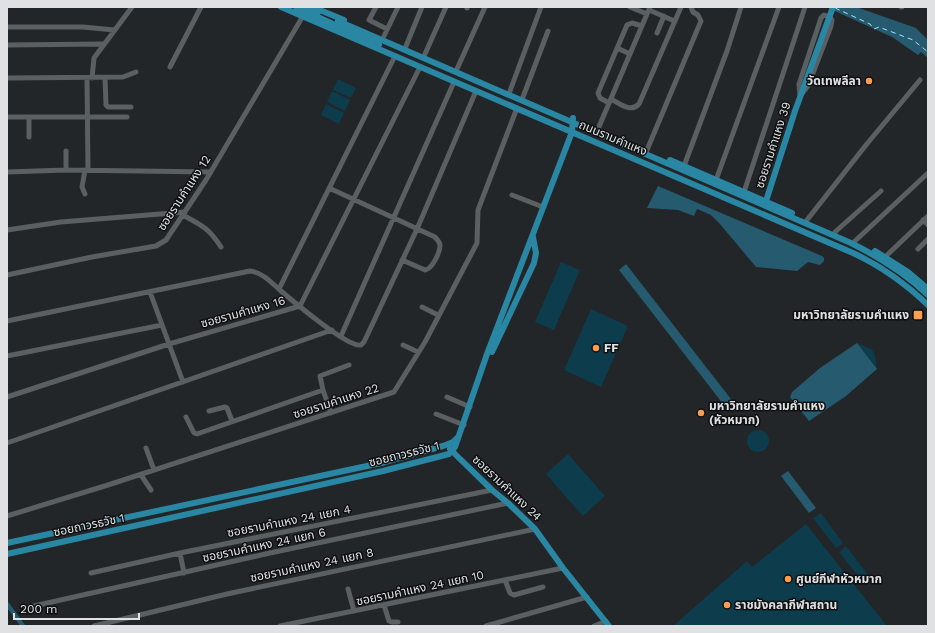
<svg xmlns="http://www.w3.org/2000/svg" width="935" height="633" font-family="'Work Sans','Noto Sans Thai',sans-serif">
	<style>
		.green { fill: #0d3c4d }
		.water { fill: #265a6f }
		.lines { fill: none; stroke-linecap: round; stroke-linejoin: round }
		.canal { stroke: #265a6f; stroke-width: 4.5 }
		.ferry { stroke: #a2e2ff; stroke-width: 1; stroke-dasharray: 5 4; stroke-linecap: butt }
		.minor { stroke: #5a5f61; stroke-width: 5 }
		.major { stroke: #2987a4; stroke-width: 6 }
		.poi-dot { fill: #fb9e51; stroke: #0d0f10; stroke-width: 1.5 }
		.labels { text-anchor: middle; stroke-width: 3; stroke-linejoin: round; paint-order: stroke }
		.poi-label { font-size: 12px; font-weight: bold; fill: #dfe1e3; stroke: #0d0f10; text-anchor: start }
		.street-label { font-size: 12px; fill: #dfe1e3; stroke: #0d0f10 }
	</style>
	<rect width="100%" height="100%" fill="#222628"/>
	<!-- green -->
	<path class="green" d="M338 79 356 88 351 98 333 90Z
		M332 91 350 100 345 111 327 102Z
		M326 104 344 113 339 124 321 115Z
		M561 262 580 270 554 330 535 322Z
		M591 309 628 326 601 387 564 370Z
		M857 343C876 351 874 348 877 369Z
		M747 441a11 11 0 1 1 22 0a11 11 0 1 1-22 0Z
		M568 454 605 496 583 516 546 474Z
		M821 513 843 543 836 548 813 518Z
		M806 524 887 626H673L747 561 752 567Z
		M846 546 869 576 862 581 839 552Z"/>
	<!-- water -->
	<path class="water" d="M826 7H856L916 28 928 40V58L921 52 918 55 892 37Z
		M658 186 822 256 824 258V261L820 265 808 262 797 271 756 267 720 224 711 215 697 209 694 216 678 210 647 208Z
		M626 264 734 403 727 409 619 270Z
		M857 343 877 369 846 396 809 421 790 397 792 392 820 368Z
		M788 471 816 508 809 513 781 476Z"/>
	<g class="lines">
		<!-- canal -->
		<path class="canal" d="M7 604 23 626"/>
		<!-- ferry -->
		<path class="ferry" d="M835 8 870 24 874 29 879 27 913 40 928 52"/>
		<!-- minor -->
		<path class="minor" d="M376 7 369 20 387 29
			M630 7 647 14
			M901 7H902
			M467 8V7
			M649 10 672 20
			M824 15 830 17 832 20 831 26 808 86 800 96 799 84 821 18Z
			M7 27H83L114 30
			M657 33 664 16
			M384 36 398 7
			M7 45 103 44
			M406 46 422 7
			M617 48 630 54
			M425 54 446 7
			M170 67 201 7
			M457 69 485 7
			M7 78 123 77 136 72
			M87 78 88 170
			M92 78 94 58 132 7
			M105 78 106 105 108 107H131
			M510 91 541 7
			M523 97 548 31
			M611 99C620 104 631 113 639 104L681 7
			M609 103 600 98 598 93 627 25 632 23 642 26
			M7 117H127
			M29 117V137
			M598 129 650 7
			M647 150 701 21 698 15 693 12 691 7
			M684 166 727 51 741 7
			M66 170V151
			M85 170 82 187 85 194
			M7 172 66 170 211 172
			M716 180 779 7
			M329 188 435 237C437 240 440 242 440 245 440 253 432 269 425 270L402 260
			M744 192 805 7
			M512 195 543 207
			M183 215C202 226 208 227 221 247
			M807 220 866 145 920 80
			M923 220 928 225
			M7 230 61 222 185 212
			M835 232 881 191
			M855 241 928 173
			M918 249 928 239
			M885 257 928 216
			M7 275 92 257 156 246 166 240 206 180 303 16
			M279 289 395 56
			M150 292 183 382
			M422 307 438 315
			M7 321 250 271C262 272 272 283 281 291 293 301 348 348 361 345L364 342 417 229 476 91
			M341 336 454 82
			M403 345 418 352
			M7 356 162 325
			M7 397 169 344 300 306 420 67
			M447 397 470 407
			M209 411 225 407 227 408 232 421
			M331 413 323 390 320 376 349 365
			M436 414 464 425
			M186 417 194 433 197 434 323 390
			M7 443 332 330
			M146 448 154 470
			M141 475 151 490
			M7 516 108 485 394 392 425 342 477 243 478 210 517 108
			M180 553 184 573
			M91 573 180 553 492 490
			M505 580 510 593 514 595 543 587
			M348 589 354 611
			M384 605 389 621 392 622H398
			M25 608 270 553 508 503
			M94 626 227 594 535 529
			M280 626 563 568
			M486 626 587 597
			M594 626 606 621"/>
		<!-- major -->
		<path class="major" d="M281 7 853 253C881 266 906 284 928 305
			M296 7 379 45
			M307 7 318 12
			M315 8 344 20
			M338 21 851 243C879 257 905 273 928 295
			M670 160 792 213
			M765 204 795 111 833 7
			M875 251 908 272 928 289
			M492 352 534 263 536 253 533 237
			M450 449 458 457 492 490 508 503 535 529 563 568 609 626
			M7 543 381 463 443 446 453 442 458 437
			M7 554 383 471 449 454 455 447 487 354 572 132 573 118"/>
	</g>
	<!-- markers -->
	<g class="poi-dot">
		<circle cx="869" cy="81" r="4"/>
		<rect x="913" y="310" width="10" height="10" rx="2"/>
		<circle cx="596" cy="348" r="4"/>
		<circle cx="701" cy="413" r="4"/>
		<circle cx="788" cy="579" r="4"/>
		<circle cx="727" cy="605" r="4"/>
	</g>
	<g class="labels">
		<!-- poi labels -->
		<g class="poi-label">
			<text x="861" y="85" text-anchor="end">วัดเทพลีลา</text>
			<text x="909" y="319" text-anchor="end">มหาวิทยาลัยรามคำแหง</text>
			<text x="604" y="352">FF</text>
			<text x="709" y="410">มหาวิทยาลัยรามคำแหง<tspan x="709" dy="14">(หัวหมาก)</tspan></text>
			<text x="796" y="583">ศูนย์กีฬาหัวหมาก</text>
			<text x="735" y="609">ราชมังคลากีฬาสถาน</text>
		</g>
		<!-- street labels -->
		<g class="street-label">
			<text transform="translate(613 138) rotate(23)" y="4">ถนนรามคำแหง</text>
			<text transform="translate(773 145) rotate(-72)" y="4">ซอยรามคำแหง 39</text>
			<text transform="translate(184 193) rotate(-57)" y="4">ซอยรามคำแหง 12</text>
			<text transform="translate(243 312) rotate(-16)" y="4">ซอยรามคำแหง 16</text>
			<text transform="translate(336 401) rotate(-18)" y="4">ซอยรามคำแหง 22</text>
			<text transform="translate(404 454) rotate(-14)" y="4">ซอยถาวรธวัช 1</text>
			<text transform="translate(507 488) rotate(43)" y="4">ซอยรามคำแหง 24</text>
			<text transform="translate(289 521) rotate(-11)" y="4">ซอยรามคำแหง 24 แยก 4</text>
			<text transform="translate(89 525) rotate(-12)" y="4">ซอยถาวรธวัช 1</text>
			<text transform="translate(264 545) rotate(-12)" y="4">ซอยรามคำแหง 24 แยก 6</text>
			<text transform="translate(312 565) rotate(-12)" y="4">ซอยรามคำแหง 24 แยก 8</text>
			<text transform="translate(420 588) rotate(-12)" y="4">ซอยรามคำแหง 24 แยก 10</text>
		</g>
	</g>
	<!-- border -->
	<rect width="935" height="633" fill="none" stroke="#dfe1e3" stroke-width="16"/>
	<!-- scale -->
	<path d="M14 613v6h125v-6" fill="none" stroke="#dfe1e3" stroke-width="2"/>
	<text x="20" y="613" font-size="12" fill="#dfe1e3" stroke="#0d0f10" stroke-width="3" paint-order="stroke">200 m</text>
</svg>
